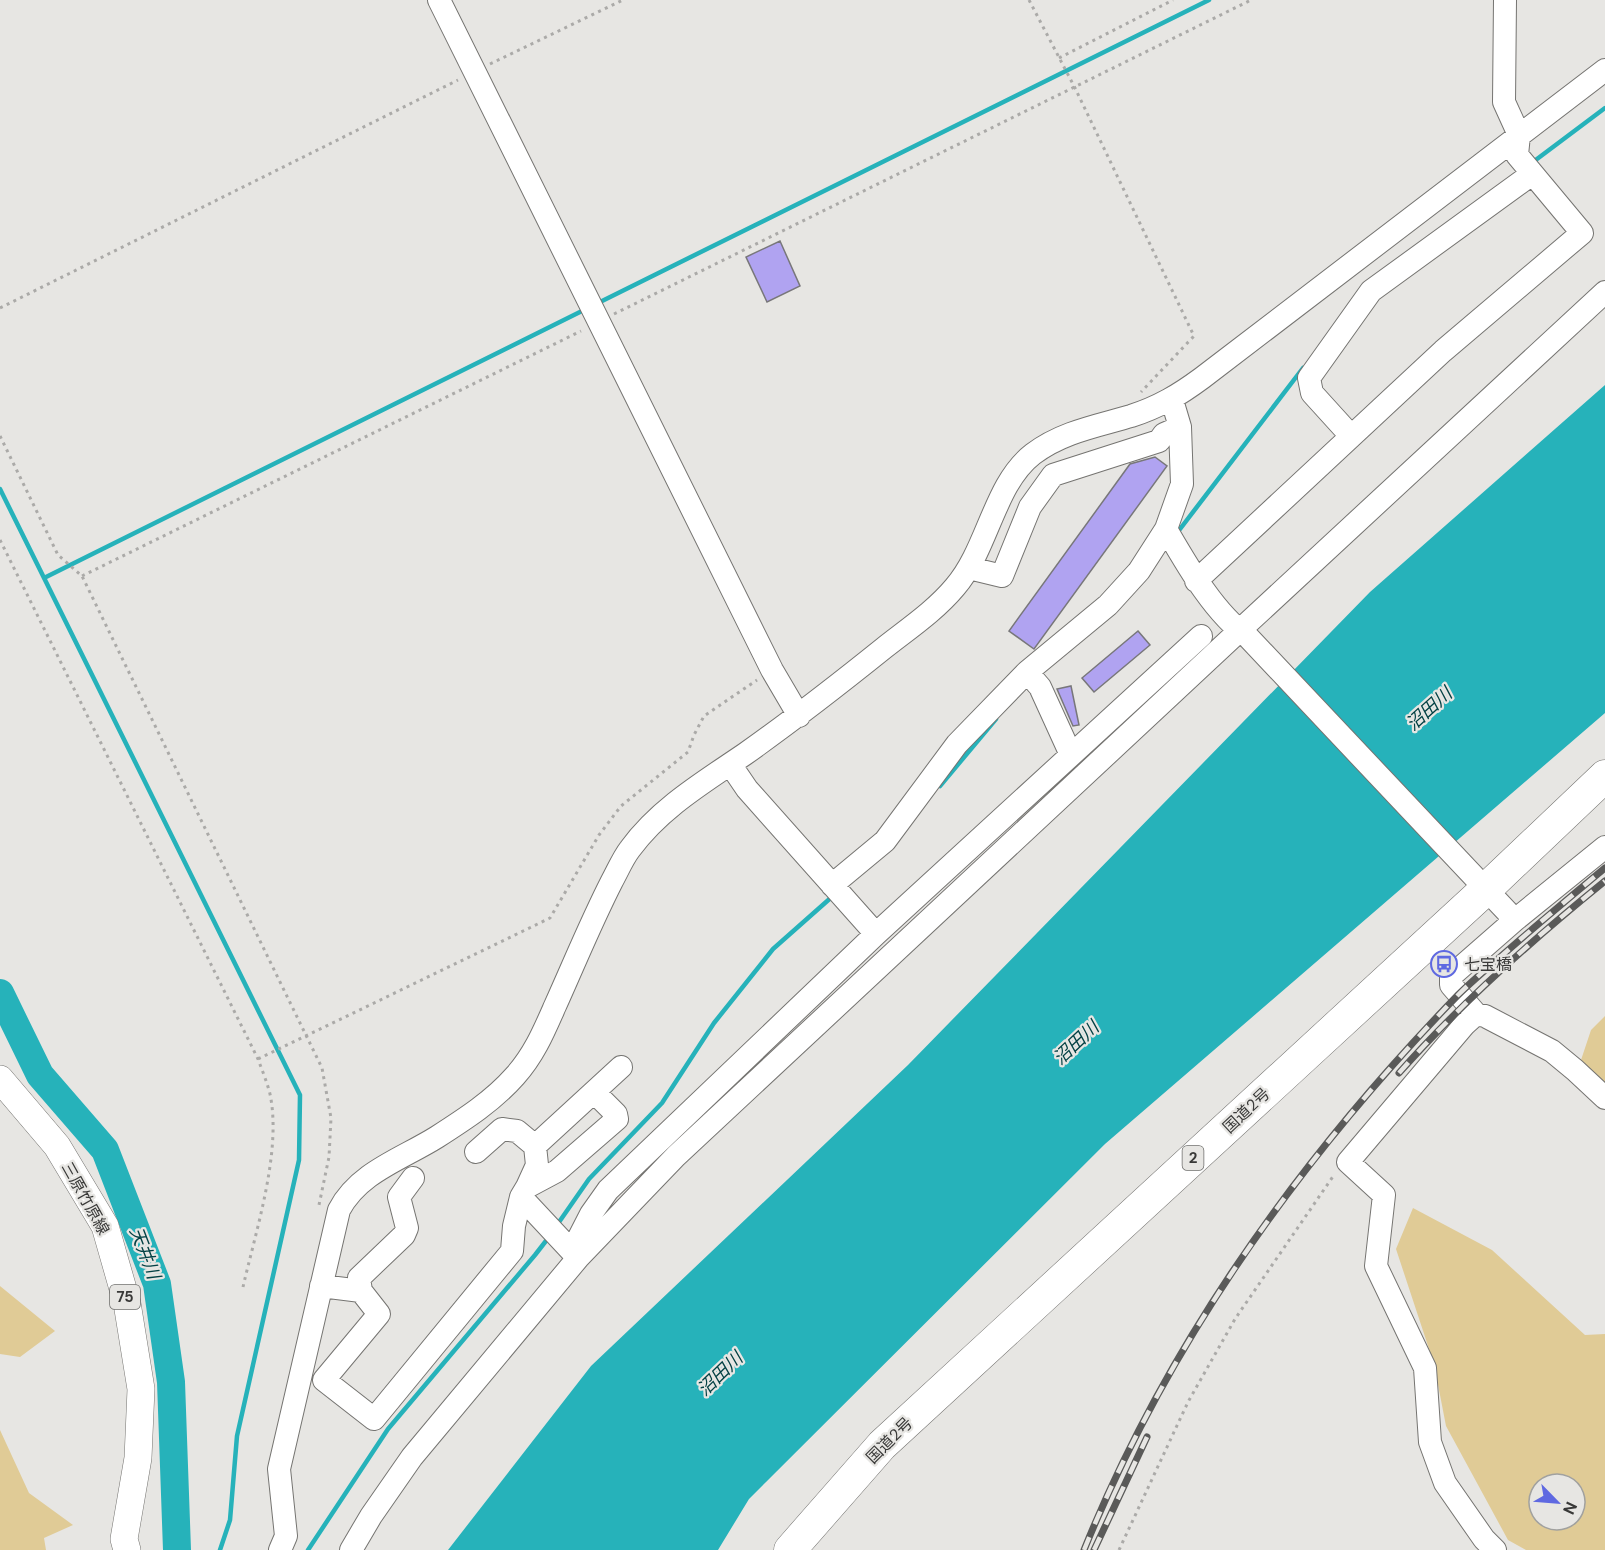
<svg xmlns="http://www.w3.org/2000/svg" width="1605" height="1550" font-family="'DM Sans','Noto Sans JP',sans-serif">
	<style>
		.green { fill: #e0cb96; fill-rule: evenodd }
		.water { fill: #26b2ba }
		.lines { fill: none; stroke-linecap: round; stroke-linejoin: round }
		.stream { stroke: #26b2ba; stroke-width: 4.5 }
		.river { stroke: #26b2ba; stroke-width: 28 }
		.building { fill: #b0a3f1; stroke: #78777a; stroke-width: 1.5 }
		.minor-casing { stroke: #757471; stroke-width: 24 }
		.major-casing { stroke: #757471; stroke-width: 28 }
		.highway-casing { stroke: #757471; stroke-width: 33 }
		.path { stroke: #abaaa8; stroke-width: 3; stroke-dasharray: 3 4.5; stroke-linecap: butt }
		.minor { stroke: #fff; stroke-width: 22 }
		.major { stroke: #fff; stroke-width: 27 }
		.highway { stroke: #fff; stroke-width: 32 }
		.rail-casing { stroke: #5a5a59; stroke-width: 7 }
		.rail { stroke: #e7e6e3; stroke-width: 4.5; stroke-dasharray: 14; stroke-linecap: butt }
		.labels { text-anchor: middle; stroke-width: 4.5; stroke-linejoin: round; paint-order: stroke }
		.shield { fill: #e7e6e3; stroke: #6d6d6b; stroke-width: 1.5 }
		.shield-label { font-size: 15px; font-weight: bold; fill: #393938 }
		.poi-label { font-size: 16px; fill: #393938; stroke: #e7e6e3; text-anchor: start }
		.street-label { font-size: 16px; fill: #393938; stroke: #e7e6e3 }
		.water-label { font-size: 18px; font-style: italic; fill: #034144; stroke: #e7e6e3 }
	</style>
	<rect width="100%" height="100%" fill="#e7e6e3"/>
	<!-- green -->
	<path class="green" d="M1605 1016V1091L1578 1069 1591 1030Z
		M1413 1208 1492 1250 1585 1335 1605 1334V1550H1526L1508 1540 1446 1426 1434 1364 1396 1249ZM1539 1484H1575V1520H1539Z
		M0 1286 55 1331 20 1357 0 1354Z
		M0 1430 29 1493 73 1525 44 1538 46 1550H0Z"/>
	<!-- water -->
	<path class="water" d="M1605 385V713L1105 1144 749 1499 718 1550H448L591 1366 908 1065 1370 592Z"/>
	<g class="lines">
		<!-- stream -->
		<path class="stream" d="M1533 162 1605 108
			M596 304 1209 0
			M0 489 300 1095 299 1160 237 1436 230 1520 220 1550
			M1177 533 1303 368
			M44 578 586 309
			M940 786 996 719
			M557 1225 589 1179 662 1103 714 1023 773 949 834 895
			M308 1550 388 1429 535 1255 549 1237"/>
		<!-- river -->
		<path class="river" d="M0 993 40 1075 105 1150 157 1284 171 1382 177 1550"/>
	</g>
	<!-- building -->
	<path class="building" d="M780 241 800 286 767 302 746 257Z
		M1155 457 1167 466 1034 649 1009 631 1130 464Z
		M1138 631 1150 645 1094 692 1082 678Z
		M1071 686 1079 725 1073 726 1057 689Z"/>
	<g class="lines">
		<defs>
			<path id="minor" d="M439 0 772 670 799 716
				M1351 436 1312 393 1309 378 1371 291 1532 174
				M1166 529C1187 565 1214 613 1248 637L1515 920
				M969 568 1002 576 1030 507 1053 475 1159 441 1164 434 1180 427
				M1196 581 1443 351 1582 233 1517 155 1519 135 1504 102 1505 0
				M1027 672 1040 687 1071 755
				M730 764 747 789 876 934
				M1605 847 1515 920 1451 976V985L1476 1014 1485 1016 1552 1051 1575 1070 1605 1098
				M832 885 885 841 957 744 1027 672 1108 605 1139 571 1166 529 1182 484 1180 427 1172 400
				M1476 1014 1465 1024 1348 1162 1384 1195 1376 1266 1425 1368 1430 1442 1445 1483 1484 1539 1495 1550
				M535 1146 621 1067
				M476 1152 502 1129 517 1131 535 1146 537 1165 527 1187
				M572 1251 591 1214 608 1190 876 934 1201 636
				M578 1258 521 1197 527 1187 557 1171 617 1119 616 1114 595 1093
				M321 1286 361 1291 379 1314 324 1380 374 1419 512 1251 514 1226 521 1197
				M361 1291 359 1278 404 1235 407 1228 399 1197 413 1178
				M280 1550 286 1536 279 1469 339 1210C359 1172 402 1159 437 1137 465 1119 493 1101 515 1076 534 1055 544 1031 555 1006 574 964 591 922 612 881 618 870 623 858 630 849 660 808 704 782 745 754 793 720 838 685 884 648 908 629 935 611 955 587 988 549 994 484 1033 454 1062 432 1097 426 1131 416 1159 407 1179 395 1202 378L1605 70
				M351 1550 371 1516 412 1457 578 1258 676 1156 1239 631 1605 292"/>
			<path id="major" d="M0 1079 57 1146 105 1226 127 1303 141 1389 138 1458 124 1539 127 1550"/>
			<path id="highway" d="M790 1550 882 1445 1485 890 1605 776"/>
		</defs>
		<!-- minor casing -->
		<use href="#minor" class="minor-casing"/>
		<!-- major casing -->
		<use href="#major" class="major-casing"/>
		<!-- highway casing -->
		<use href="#highway" class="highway-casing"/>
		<!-- path -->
		<path class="path" d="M1029 0 1075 88 1194 336 1141 392
			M1059 58 1173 0
			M490 64 623 0
			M0 308 458 80
			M614 314 1251 0
			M0 436 58 555 82 576 322 1068 331 1118 329 1157 319 1205
			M0 540 258 1059C262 1070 267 1082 270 1094 282 1151 256 1230 243 1287
			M82 576 581 331
			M258 1059 550 918 599 835 621 806 688 752 694 735 704 716 757 680
			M1119 1550 1188 1402 1235 1319 1334 1175"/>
		<!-- minor -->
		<use href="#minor" class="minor"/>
		<!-- major -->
		<use href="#major" class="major"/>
		<!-- highway -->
		<use href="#highway" class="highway"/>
		<defs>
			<path id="rail" d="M1399 1073C1462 1002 1532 940 1605 881
				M1084 1550C1168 1342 1302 1156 1457 996 1470 983 1484 971 1498 959 1533 928 1569 898 1605 868
				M1094 1550 1147 1437"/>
		</defs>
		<!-- rail casing -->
		<use href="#rail" class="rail-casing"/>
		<!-- rail -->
		<use href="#rail" class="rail"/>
	</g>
	<!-- icons -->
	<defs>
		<symbol id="bus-ring" viewBox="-11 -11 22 22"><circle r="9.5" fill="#e7e6e3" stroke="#5f69e1" stroke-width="1.5"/><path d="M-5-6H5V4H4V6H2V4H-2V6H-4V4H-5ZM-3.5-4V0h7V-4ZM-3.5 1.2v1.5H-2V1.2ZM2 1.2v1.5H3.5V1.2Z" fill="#5f69e1"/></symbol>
	</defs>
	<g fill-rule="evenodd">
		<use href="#bus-ring" x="1429" y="949" width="30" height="30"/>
	</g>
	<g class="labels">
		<!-- shield labels -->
		<g class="shield">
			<rect x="1182.5" y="1146" width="21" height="24" rx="4.5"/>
			<rect x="110" y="1285" width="30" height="24" rx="4.5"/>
		</g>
		<g class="shield-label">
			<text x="1193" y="1163">2</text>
			<text x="125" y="1302">75</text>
		</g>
		<!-- poi labels -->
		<g class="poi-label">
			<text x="1464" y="970">七宝橋</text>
		</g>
		<!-- street labels -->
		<g class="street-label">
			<text transform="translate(1246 1110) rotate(-43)" y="6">国道2号</text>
			<text transform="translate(86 1198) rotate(61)" y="6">三原竹原線</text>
			<text transform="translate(889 1440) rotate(-45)" y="6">国道2号</text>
		</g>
		<!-- water labels -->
		<g class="water-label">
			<text transform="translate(1429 709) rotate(-42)" y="6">沼田川</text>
			<text transform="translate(1076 1043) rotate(-43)" y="6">沼田川</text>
			<text transform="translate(145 1253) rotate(69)" y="6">天井川</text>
			<text transform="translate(720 1374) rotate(-44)" y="6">沼田川</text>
		</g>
	</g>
	<!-- north arrow -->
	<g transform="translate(1557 1502) rotate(115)"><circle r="28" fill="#e7e6e3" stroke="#a1a19f" stroke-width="1.5"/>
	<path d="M0-4.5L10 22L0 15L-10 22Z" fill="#5f69e1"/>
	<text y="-9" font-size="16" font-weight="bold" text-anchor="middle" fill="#393938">N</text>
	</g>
</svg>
